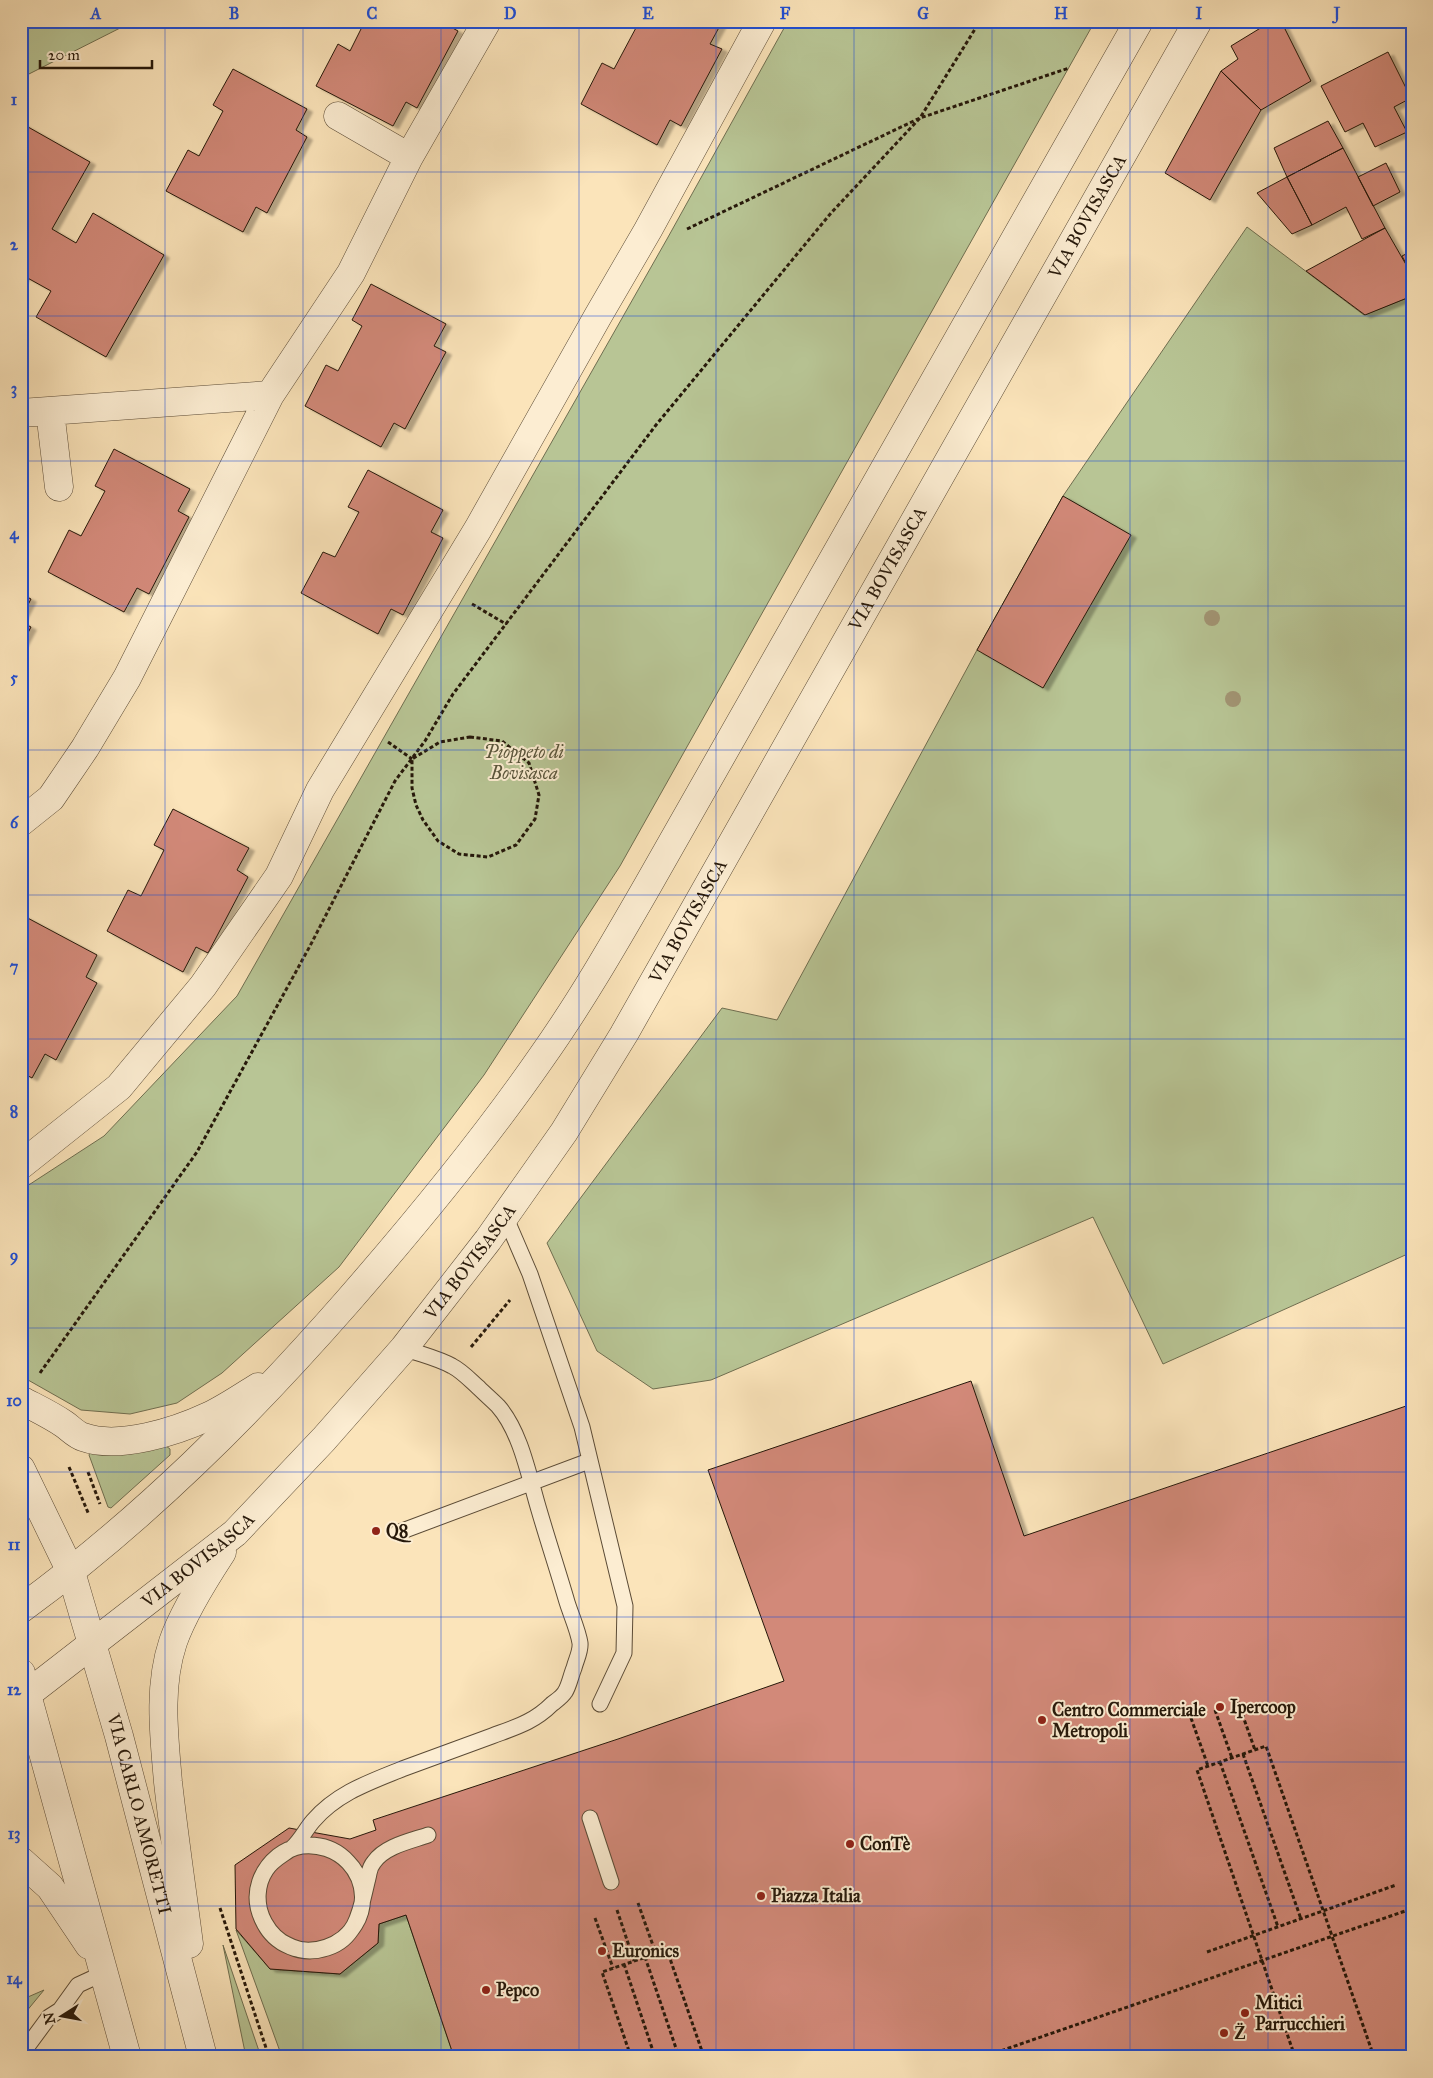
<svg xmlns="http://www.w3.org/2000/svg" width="1433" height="2078" font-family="'IM FELL Great Primer',serif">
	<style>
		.green { fill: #b8c595; stroke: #6f6e50 }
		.building { fill: #d28979; stroke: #26180a; filter: url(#shadow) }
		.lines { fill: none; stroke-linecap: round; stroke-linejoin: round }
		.service-casing { stroke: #5b4b36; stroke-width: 17 }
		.minor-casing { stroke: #5b4b36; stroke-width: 29 }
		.tertiary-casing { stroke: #5b4b36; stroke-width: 29 }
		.path { stroke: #26180a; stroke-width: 3; stroke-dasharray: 4 2.5; stroke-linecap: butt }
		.service { stroke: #fcedd2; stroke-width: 15 }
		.minor { stroke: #fcedd2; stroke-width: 28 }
		.tertiary { stroke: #fcedd2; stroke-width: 28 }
		.tree { fill: #a29574 }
		.grid { fill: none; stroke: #1d4ed8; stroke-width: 1; stroke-opacity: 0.55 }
		.poi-dot { fill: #8f2418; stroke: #fcedd2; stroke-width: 2 }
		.labels { text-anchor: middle; stroke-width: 4; stroke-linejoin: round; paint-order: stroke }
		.street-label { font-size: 18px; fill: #26180a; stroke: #fcedd2 }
		.park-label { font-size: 18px; font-style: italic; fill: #59553b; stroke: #fcedd2 }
		.poi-label { font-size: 18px; font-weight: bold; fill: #26180a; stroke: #fcedd2; text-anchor: start }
		.neatline { fill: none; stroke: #1d4ed8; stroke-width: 2 }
		.grid-label { font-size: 16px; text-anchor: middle; font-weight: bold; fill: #1d4ed8 }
	</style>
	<defs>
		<filter id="shadow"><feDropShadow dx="5.5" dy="3" stdDeviation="1" flood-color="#0004"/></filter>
	</defs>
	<rect width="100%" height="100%" fill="#fbe4ba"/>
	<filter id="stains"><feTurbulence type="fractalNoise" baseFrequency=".004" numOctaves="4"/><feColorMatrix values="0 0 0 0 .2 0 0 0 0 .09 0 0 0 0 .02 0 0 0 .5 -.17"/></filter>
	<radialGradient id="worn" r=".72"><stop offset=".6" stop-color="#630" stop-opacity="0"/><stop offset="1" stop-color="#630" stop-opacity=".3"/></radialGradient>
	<!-- green -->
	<path class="green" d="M21 21H134L21 78Z
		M788 21H1095L620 866 484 1075 339 1267 222 1373 177 1403 130 1414 81 1410 21 1376V1190L104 1136 237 996 667 239Z
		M1247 227 1364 315 1412 296V1252L1163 1364 1093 1217 711 1380 653 1389 597 1351 547 1243 722 1008 777 1020 977 650 1063 496Z
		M166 1446 170 1449V1455L111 1508 108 1507 89 1455 90 1453 129 1454Z
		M406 1915 454 2057H282L236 1930 270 1969 340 1974 378 1943 379 1924Z
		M223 1945 261 2057H246Z
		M44 1990 21 2018V2000Z"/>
	<!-- building -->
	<path class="building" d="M365 21H449L447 25 458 31 417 108 406 102 393 126 316 86 338 44 350 51Z
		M633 21 722 22 710 44 722 49 681 126 670 120 657 145 581 104 602 63 614 69 638 24Z
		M1272 21H1281L1311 81 1261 110 1221 71 1238 59 1231 46Z
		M1388 52 1411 98 1394 107 1407 132 1375 147 1363 123 1345 132 1321 86Z
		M233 69 307 109 296 130 307 137 267 213 256 207 243 232 166 191 188 150 199 156 223 111 213 105Z
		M1221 71 1261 110 1210 200 1165 173Z
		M1328 121 1343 148 1287 177 1274 148Z
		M21 123 90 162 52 229 76 243 93 213 164 255 106 357 36 317 51 291 24 276 21 282Z
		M1343 148 1385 228 1362 239 1346 207 1312 225 1287 177Z
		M1386 163 1400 192 1373 206 1358 177Z
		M1287 177 1312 225 1292 234 1257 193Z
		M1385 228 1412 275V296L1365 315 1306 271Z
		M1412 251V275L1402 256Z
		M371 284 446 324 434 346 446 352 405 429 394 423 381 447 305 406 326 365 338 371 362 326 352 320Z
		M114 449 190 489 178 511 189 517 149 594 137 588 124 612 48 572 69 530 81 536 105 491 95 486Z
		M368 470 443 510 431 532 443 538 403 615 391 609 378 634 301 593 323 552 335 557 359 512 348 507Z
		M1063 496 1131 535 1043 688 977 650Z
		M21 594 31 599 21 618Z
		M21 622 31 627 21 646Z
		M173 809 249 848 237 870 248 877 208 953 196 947 183 972 107 931 128 890 141 896 164 850 154 845Z
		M22 915 97 955 86 977 97 983 56 1060 45 1054 32 1078 21 1072Z
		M971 1381 1024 1536 1412 1404V2057H454L406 1915 379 1924 378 1943 340 1974 270 1969 236 1929 235 1865 289 1828 350 1839 376 1830 373 1820 618 1739 784 1681 708 1470Z"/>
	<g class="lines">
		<defs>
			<path id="service" d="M505 1216 530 1274 582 1427 625 1606 624 1653 600 1704
				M404 1348C419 1354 438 1358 452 1366 462 1371 471 1381 479 1388 485 1394 492 1400 498 1406 521 1432 529 1477 539 1510 548 1541 558 1571 567 1602 571 1615 578 1630 580 1643 581 1651 576 1660 574 1668 571 1675 569 1686 565 1692 562 1697 557 1700 552 1704 534 1722 516 1727 492 1736 462 1747 432 1758 402 1769 370 1782 337 1793 313 1821 306 1829 300 1841 292 1848 282 1856 273 1859 266 1870 256 1885 256 1904 263 1920 267 1931 275 1939 286 1944 338 1972 388 1905 348 1862 308 1819 238 1866 262 1919 288 1977 375 1947 361 1885 352 1849 306 1834 278 1856 232 1893 272 1966 327 1948 359 1938 361 1905 368 1878 370 1870 369 1868 374 1862 385 1846 411 1841 428 1835
				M397 1533 589 1461
				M590 1818 611 1882
				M21 2055 49 2017 60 2010 78 1985 104 1973"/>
			<path id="minor" d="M338 116 409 157
				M50 411 59 487
				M21 413 270 395
				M21 822 51 798 85 748 127 678 270 395 351 273 409 157 487 21
				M21 1165 119 1087 203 986 279 876 320 790 478 529 598 316 648 230 762 21"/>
			<g id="tertiary">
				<path d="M21 1400C36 1408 51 1415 64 1424 70 1428 76 1435 83 1437 119 1450 177 1431 209 1416 226 1408 242 1397 258 1387"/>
				<path id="s1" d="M21 1469 71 1572 119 1736 203 2057"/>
				<path d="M21 1609C143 1520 249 1414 348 1301 416 1223 482 1143 541 1058 580 1003 614 944 648 885L1139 21"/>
				<path d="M21 1673 127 2057"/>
				<path id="s2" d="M21 1699 235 1533 324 1439 404 1348 488 1240 564 1132 624 1034 1198 21"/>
				<path d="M21 1861 50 1887 89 1945"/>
				<path d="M189 1944C182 1890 174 1836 168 1782 164 1735 158 1687 173 1642 183 1613 205 1578 222 1552"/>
			</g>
		</defs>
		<!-- service casing -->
		<use href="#service" class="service-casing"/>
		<!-- minor casing -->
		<use href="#minor" class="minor-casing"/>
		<!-- tertiary casing -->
		<use href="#tertiary" class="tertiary-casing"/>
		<!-- path -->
		<path class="path" d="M687 229 920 118 1069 68
			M472 604 506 624
			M470 737 502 741 529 763 539 795 535 819 516 845 488 857 459 854 438 841 423 820 416 805 412 788V759L440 742Z
			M388 742 412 759
			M471 1347 510 1300
			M40 1373 197 1152 310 946 395 781 425 741 453 694 656 425 831 213 920 118 980 21
			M69 1467 89 1515
			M88 1472 100 1504
			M1238 1702 1255 1750
			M1215 1710 1232 1758
			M1191 1718 1208 1766
			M1243 1754 1301 1919
			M1220 1762 1278 1927
			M638 1903 656 1954
			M220 1908 269 2057
			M617 1910 634 1961
			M595 1918 613 1968
			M1207 1952 1396 1885
			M645 1957 679 2057
			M624 1964 655 2057
			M631 2057 602 1972 667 1950 704 2057
			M983 2057 1408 1910
			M1295 2057 1197 1770 1266 1746 1374 2057"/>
		<!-- service -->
		<use href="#service" class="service"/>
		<!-- minor -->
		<use href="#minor" class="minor"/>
		<!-- tertiary -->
		<use href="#tertiary" class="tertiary"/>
	</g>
	<!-- trees -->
	<g class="tree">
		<circle cx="1212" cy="618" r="8"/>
		<circle cx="1233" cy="699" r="8"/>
	</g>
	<!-- grid -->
	<path class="grid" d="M165 21V2057M303 21V2057M441 21V2057M579 21V2057M716 21V2057M854 21V2057M992 21V2057M1130 21V2057M1268 21V2057M21 172H1412M21 316H1412M21 461H1412M21 606H1412M21 750H1412M21 895H1412M21 1039H1412M21 1184H1412M21 1328H1412M21 1472H1412M21 1617H1412M21 1762H1412M21 1906H1412"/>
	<!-- markers -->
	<g class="poi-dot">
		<circle cx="376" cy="1531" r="5"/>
		<circle cx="1220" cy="1707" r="5"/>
		<circle cx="1042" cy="1720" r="5"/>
		<circle cx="850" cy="1844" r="5"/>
		<circle cx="761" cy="1896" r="5"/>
		<circle cx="602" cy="1951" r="5"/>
		<circle cx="486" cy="1990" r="5"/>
		<circle cx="1245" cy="2013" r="5"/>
		<circle cx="1224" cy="2033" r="5"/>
	</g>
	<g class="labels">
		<!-- street labels -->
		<g class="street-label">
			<text dy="6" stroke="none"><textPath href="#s2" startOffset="1845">VIA BOVISASCA</textPath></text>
			<text dy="6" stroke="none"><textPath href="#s2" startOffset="1440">VIA BOVISASCA</textPath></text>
			<text dy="6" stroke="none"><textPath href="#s2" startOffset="1035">VIA BOVISASCA</textPath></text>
			<text dy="6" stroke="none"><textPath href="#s2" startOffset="630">VIA BOVISASCA</textPath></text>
			<text dy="6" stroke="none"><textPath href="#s2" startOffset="225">VIA BOVISASCA</textPath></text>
			<text dy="6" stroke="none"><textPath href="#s1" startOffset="366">VIA CARLO AMORETTI</textPath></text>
		</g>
		<!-- park labels -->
		<g class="park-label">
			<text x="524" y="758">Pioppeto di<tspan x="524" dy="21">Bovisasca</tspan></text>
		</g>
		<!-- poi labels -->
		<g class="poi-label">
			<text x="386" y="1537">Q8</text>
			<text x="1230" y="1713">Ipercoop</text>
			<text x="1052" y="1716">Centro Commerciale<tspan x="1052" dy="21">Metropoli</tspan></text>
			<text x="860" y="1850">ConTè</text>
			<text x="771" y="1902">Piazza Italia</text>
			<text x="612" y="1957">Euronics</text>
			<text x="496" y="1996">Pepco</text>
			<text x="1255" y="2009">Mitici<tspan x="1255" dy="21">Parrucchieri</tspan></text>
			<text x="1234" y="2039">Z̈</text>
		</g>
	</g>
	<!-- margin -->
	<rect width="1433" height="2078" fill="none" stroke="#fbe4ba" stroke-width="55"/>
	<!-- north arrow -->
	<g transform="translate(62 2016) rotate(259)" stroke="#fcedd2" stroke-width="4" paint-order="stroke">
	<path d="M0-4L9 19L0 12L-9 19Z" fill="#26180a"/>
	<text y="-8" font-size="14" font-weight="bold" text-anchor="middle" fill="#26180a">N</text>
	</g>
	<!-- scale -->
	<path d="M40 60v8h112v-8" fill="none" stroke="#26180a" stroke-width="2.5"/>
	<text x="48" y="60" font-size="15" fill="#26180a" stroke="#fcedd2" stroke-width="4" paint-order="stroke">20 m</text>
	<rect x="28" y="28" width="1378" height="2022" class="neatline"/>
	<g class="grid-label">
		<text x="96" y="19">A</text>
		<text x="234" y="19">B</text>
		<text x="372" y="19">C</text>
		<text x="510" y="19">D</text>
		<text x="648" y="19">E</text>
		<text x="785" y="19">F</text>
		<text x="923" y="19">G</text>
		<text x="1061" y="19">H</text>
		<text x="1199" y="19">I</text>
		<text x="1337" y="19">J</text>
		<text x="14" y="105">1</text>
		<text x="14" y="250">2</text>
		<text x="14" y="394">3</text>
		<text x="14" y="539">4</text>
		<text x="14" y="683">5</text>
		<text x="14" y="828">6</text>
		<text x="14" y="972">7</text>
		<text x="14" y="1117">8</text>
		<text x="14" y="1261">9</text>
		<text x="14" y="1406">10</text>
		<text x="14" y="1550">11</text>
		<text x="14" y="1695">12</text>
		<text x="14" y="1839">13</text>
		<text x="14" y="1984">14</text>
	</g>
	<rect width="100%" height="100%" filter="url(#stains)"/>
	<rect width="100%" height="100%" fill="url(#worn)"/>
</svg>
